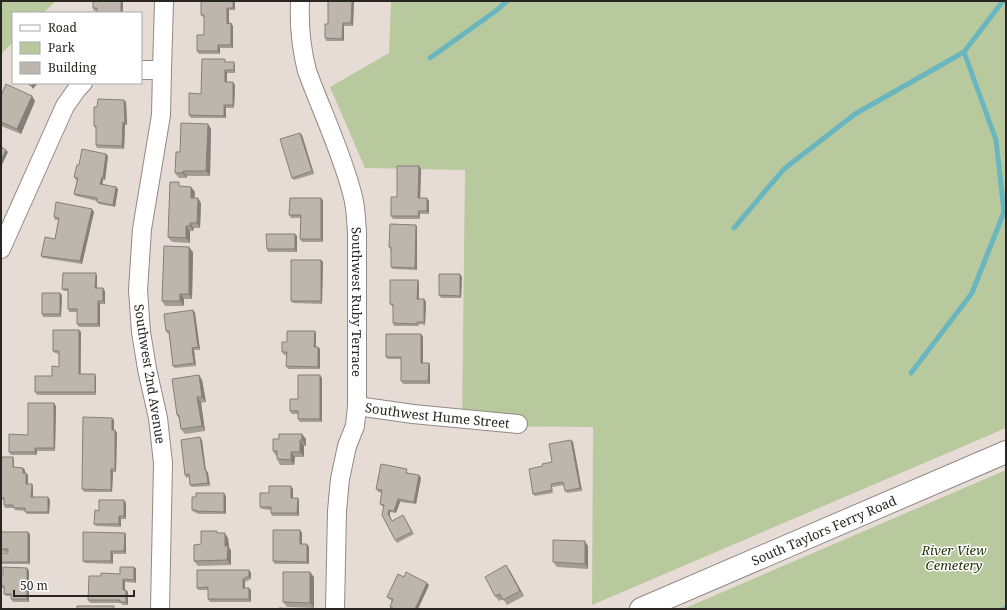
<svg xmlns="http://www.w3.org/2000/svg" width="1007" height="610" font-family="'Noto Serif',serif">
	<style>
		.green { fill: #b9c99e }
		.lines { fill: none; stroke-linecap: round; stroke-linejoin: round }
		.stream { stroke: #69b6bf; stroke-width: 5 }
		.minor-casing { stroke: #928983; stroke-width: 20 }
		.secondary-casing { stroke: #928983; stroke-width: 24 }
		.minor { stroke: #fff; stroke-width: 18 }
		.secondary { stroke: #fff; stroke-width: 22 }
		.wall { fill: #a29d95 }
		.shaded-wall { fill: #847f79 }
		.building { fill: #bcb6ad; stroke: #847f79 }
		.labels { text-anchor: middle; stroke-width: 3; stroke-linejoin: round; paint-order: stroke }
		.street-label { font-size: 13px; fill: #282522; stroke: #fff }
		.park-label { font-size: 13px; font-style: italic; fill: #243007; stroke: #fff }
	</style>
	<rect width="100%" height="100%" fill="#e6dcd5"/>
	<!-- green -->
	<path class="green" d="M1 1H56L43 13H13V42L1 54Z
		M391 1H1006V428L592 605 593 427 462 426 465 170 365 168 330 87 389 53Z
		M1006 470V609H683Z"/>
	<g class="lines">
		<!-- stream -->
		<path class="stream" d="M430 58 497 10 507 1
			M734 228 784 169 855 114 964 52
			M911 373 972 293 1004 212 996 140 964 52 1003 1
			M1004 609H1006"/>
		<defs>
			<g id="minor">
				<path id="s1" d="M300 1C299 25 301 48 307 71 322 112 341 151 352 193 356 206 356 219 357 233V406L355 426 347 446 340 479 337 511 335 609"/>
				<path d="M141 70H162L164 1"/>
				<path d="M1 249 65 106 77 89 83 83"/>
				<path id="s2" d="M357 406 413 414 518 424"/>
				<path d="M160 609 163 463 158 418 147 369 141 332 138 290 142 229 161 115 162 70"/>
			</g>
			<g id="secondary">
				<path id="s3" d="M641 609 1006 452"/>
			</g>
		</defs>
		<!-- minor casing -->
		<use href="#minor" class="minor-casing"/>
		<!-- secondary casing -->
		<use href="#secondary" class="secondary-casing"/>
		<!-- minor -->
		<use href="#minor" class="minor"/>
		<!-- secondary -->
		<use href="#secondary" class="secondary"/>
	</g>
	<!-- wall -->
	<path class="wall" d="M123 1V13L94 11 93 8Z
		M235 1V10H229V24L231 23 233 26V48H220V54H199L197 51 204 35V17H203L201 15Z
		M327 1H354L353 26H344V41H326L325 38 328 24V3Z
		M227 62 235 65V73H227V82L235 85 234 108H226V118H191L189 115 201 94Z
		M1 96H32L35 101 21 134 1 126Z
		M124 100 126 102 127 125H125L124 149 97 148 96 145V129L94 126 97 107Z
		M208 124 211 129 210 176H187V178H179L175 173 180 152Z
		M300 133 302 135 314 174 294 180 292 178Z
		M108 156 105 180H103V184L118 189 115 207 99 204 97 202V201L76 196 74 194 77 180H76L74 177 79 165Z
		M419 166 421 169 420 198 429 201V214H420V219H393L391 216 397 197Z
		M182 187H191L195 192 194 198 201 203 200 228H194L193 231H190V243L172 242 168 237Z
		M323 200V242H302L300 239 301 218H291L289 215Z
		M92 209 94 212 82 264 43 258 41 256 55 239 59 220H55L54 217Z
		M416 225 417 227V270L393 269 391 267V250L389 247Z
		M295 234 297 236V252H268L267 249Z
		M193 252 192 299H184V306H165L162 301Z
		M321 260 323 262 322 304 293 303 291 301Z
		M97 276V288L105 291V304H100V327H79L77 324V312H69L68 309V291H64L62 289Z
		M462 277 461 298H441L439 295Z
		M418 280 419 283V299L426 302 425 325 419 324V326H394L393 323V307L390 304Z
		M62 295 61 317H43L42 314Z
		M193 310 195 313 200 350H194L196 366 175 368 173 366 169 334H168L166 331Z
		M79 330 81 332V374L96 377V395H37L35 392 52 376 59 367V354L55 353 53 351Z
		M315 331 316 334V347L320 349V369H288L286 366V355H284L282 352 287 342Z
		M421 334 423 337V363H429L430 366V384H403L401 381V359H388L386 357Z
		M199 375 202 380 206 402 201 403 205 431 185 434 181 429 179 419 177 415Z
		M322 378V422H300L298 419V414H292L290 411 298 399Z
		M56 406 55 451H37V455H11L9 452 28 435Z
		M112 418 114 420V430H115L117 433 116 472H113L112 492H84L82 489Z
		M273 439H306V446H304V457H295L294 465H280L277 459V456H276L273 451Z
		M202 440 206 470 208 473 210 486 192 487 190 485 189 477 186 478 185 475Z
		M571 440 573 442 582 491 567 493 565 491 564 485 552 487 553 493 535 496 533 494 543 466 552 462Z
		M14 460V467L23 468 25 470V473L28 475V484L33 486V497H48L50 500 49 514H27L25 511 15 510 14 508H5L4 505V500H3L1 498Z
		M408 472V473L421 478 416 504 400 502 396 513 390 512V516L392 521 403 515 414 534 397 543 395 540 384 507 382 506 380 504 382 493 378 492 376 489Z
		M293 489V498L299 500V516H272L271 513V510L262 509 260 507 269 493Z
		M226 496V514H198L197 513 194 512 192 510Z
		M126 503V519H121V527L96 526 94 524 99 511Z
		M300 530 302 533V544L309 547V564H275L273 561Z
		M218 533 228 538 229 547 231 551V565L198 566 194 561 201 544Z
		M30 534V564H1V553H8V552H3L1 549Z
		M126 535V554H113V564L85 563 83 561Z
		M588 546V569L557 567 553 562Z
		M134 567 136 569V583L125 582V590L128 592V605H122L121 603H90L88 600 101 576 120 574Z
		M27 568 29 571V602H13L11 599V596H6L4 594V588H1V575H3Z
		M249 570 251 573V579L245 582V588L251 590V602H210L208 599V590H198L197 588Z
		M510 571 524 596 507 605 503 599 499 601 495 596Z
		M314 577V608L287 607 283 602Z
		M404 577 429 585 418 609H391L390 607 392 601 389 599 387 597Z"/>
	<!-- shaded-wall -->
	<path class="shaded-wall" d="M121 1H123V13H121Z
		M233 1H235V10L233 8Z
		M352 1H354L353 26 351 23Z
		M227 8 229 10V26L227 24Z
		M231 23 233 26V48L231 45Z
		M343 23 344 26V41L342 39Z
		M218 45 220 48V54L218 51Z
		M234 62 235 65V73L234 70Z
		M225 70 227 73V85L225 82Z
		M233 82 235 85 234 108 233 105Z
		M34 83H38L33 89 31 86Z
		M32 96 35 101 21 134 17 129Z
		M124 100 126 102 127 125 125 123Z
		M224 105 226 108V118L224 116Z
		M123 122 125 125 124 149 122 146Z
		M208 124 211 129 210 176 206 171Z
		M300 133 302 135 314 174 312 171Z
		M6 150 8 152 1 167V160Z
		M106 154 108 156 105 180 103 178Z
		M419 166 421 169 420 201 418 198Z
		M183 171 187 176V178L183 173Z
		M102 177 103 180 102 186 100 184Z
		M116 187 118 189 115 207 113 205Z
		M191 187 195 192 194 203 191 198Z
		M198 198 201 203 200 228 197 223Z
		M321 198 323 200V242L321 239Z
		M427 198 429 201V214L427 211Z
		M92 209 94 212 82 264 80 261Z
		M418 211 420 214V219L419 216Z
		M190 223 194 228 193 231 190 226Z
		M416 225 417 227V270L415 268Z
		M186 226 190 231V243L186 238Z
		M295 234 297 236V252L295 249Z
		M189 247 193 252 192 299 189 294Z
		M321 260 323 262 322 304 321 301Z
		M96 273 97 276V291L95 288Z
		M460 274 462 277 461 298 460 296Z
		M418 280 419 283V302L417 299Z
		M103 288 105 291V304L103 301Z
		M60 293 62 295 61 317 60 314Z
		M180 294 184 299V306L180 301Z
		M424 299 426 302 425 325 424 322Z
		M98 301 100 304V327L98 324Z
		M193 310 195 313 200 350 198 347Z
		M79 330 81 332 80 377 79 374Z
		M315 331 316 334V349L314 347Z
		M421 334 423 337V365L421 363Z
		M318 347 320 349V369L318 367Z
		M192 348 194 350 196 366 194 363Z
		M429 363 430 366V384L428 381Z
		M95 374 96 377V395L95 392Z
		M199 375 202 380 206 402 202 397Z
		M320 375 322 378V422L320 419Z
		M197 397 201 403 205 431 202 426Z
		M54 403 56 406 55 451 54 448Z
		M112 418 114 420V432L112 430Z
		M115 430 117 433 116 472 115 469Z
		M302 434 306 439V446L302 440Z
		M200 437 202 440 206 473 205 470Z
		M300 440 304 446V457L300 452Z
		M571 440 573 442 582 491 580 488Z
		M35 448 37 451V455L35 452Z
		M291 452 295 457 294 465 291 460Z
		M13 457 14 460V470L13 467Z
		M23 468 25 470V475L23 473Z
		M111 469 113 472 112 492 111 490Z
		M206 470 208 473 210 486 208 483Z
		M26 473 28 475V486L26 484Z
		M419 475 421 478 416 504 414 502Z
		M32 484 33 486V500L31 497Z
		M291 486 293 489V500L291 498Z
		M224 493 226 496V514L224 512Z
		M48 497 50 500 49 514 48 512Z
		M298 498 299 500V516L297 513Z
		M398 499 400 502 396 513 394 511Z
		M124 500 126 503V519L124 516Z
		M389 510 390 512V516L393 524 388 514Z
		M119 516 121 519V527L119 524Z
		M300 530 302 533V546L300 544Z
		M28 532 30 534V564L28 562Z
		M125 533 126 535V554L124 551Z
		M225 533 228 538 229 547 231 551V565L227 560 225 546Z
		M585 541 588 546V569L585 564Z
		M307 544 309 547V564L307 562Z
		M111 551 113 554V564L111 561Z
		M506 565 510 571 524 596 520 591Z
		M134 567 136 569V583L134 580Z
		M27 568 29 571V602L27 599Z
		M249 570 251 573V579L249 576Z
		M310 572 314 577V608L310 603Z
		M123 579 125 582V592L123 590Z
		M243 579 245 582V590L243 588Z
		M427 583 429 585 418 609H415Z
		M249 588 251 590V602L249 599Z
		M126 590 128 592V605L126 602Z"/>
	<!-- building -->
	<path class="building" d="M93 1H121V13H97V8H93Z
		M201 1H233V8H227V24L231 23V45H218V51H197V35H204V15H201Z
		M328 1H352L351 23H343L342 39 325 38V24H328Z
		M202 59H225V62H234V70H225V82H233V105H224V116L189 115V93L201 94Z
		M27 83H34L31 86Z
		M6 84 32 96 17 129 1 122V96Z
		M98 99 124 100 125 123 123 122 122 146 96 145V126H94V107H97Z
		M181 123 208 124 206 171H183V173H175L176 152H180Z
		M300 133 312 171 292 178 280 139Z
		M1 147 6 150 1 160Z
		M82 149 106 154 103 178 102 177 100 184 116 187 113 205 97 202V198L74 194 78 178 74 177 77 165H79Z
		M397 166H419L418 198H427V211H418L419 216H391V197H397Z
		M170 182H179V186L191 187V198H198L197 223H190V226H186V238L168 237Z
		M290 198H321V239H300L301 215H289Z
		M56 202 92 209 80 261 41 256 45 237 55 239 59 218 54 217Z
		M390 224 416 225 415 268 391 267V247H389Z
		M266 234H295V249H267Z
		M164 246 189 247V294H180V301H162Z
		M291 260H321V301H291Z
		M63 273H96L95 288H103V301H98V324H77V309H68V289H62Z
		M439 274H460V296L439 295Z
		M390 280H418L417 299H424V322H417V324L393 323V304H390Z
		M42 293H60V314H42Z
		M193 310 198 347 192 348 194 363 173 366 169 331H166L164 314Z
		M53 330H79V374H95V392H35V376H52V366L59 367V351H53Z
		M287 331H315L314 347H318V367L286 366 287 352H282V342H287Z
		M386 334H421V363H429L428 381H401V357H386Z
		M199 375 202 397H197L202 426 181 429 179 415H177L172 379Z
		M298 375H320V419H298V411H290V399H298Z
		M28 403H54V448H35V452H9V434L28 435Z
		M83 417 112 418V430H115V469H111V490L82 489Z
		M279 434H302V440H300V452H291V460L277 459V451H273V439H279Z
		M200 437 205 470H206L208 483 190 485 189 474 185 475 181 440Z
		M571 440 580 488 565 491 563 482 551 484 552 490 533 494 529 469 543 466 542 464 552 462 549 444Z
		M1 457H13V467L23 468V473H26V484H32L31 497H48V512H25V508H14L13 505H4V498H1Z
		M381 464 407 469 406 473 419 475 414 502 398 499 394 511 389 510 388 514 392 521 403 515 412 532 395 540 382 515 384 505 380 504 382 490 376 489Z
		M269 486H291V498H298L297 513H271V507H260V493H269Z
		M196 493H224V512L196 511V510H192V497H196Z
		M99 500H124V516H119V524H94L95 510 99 511Z
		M273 530H300V544H307V562L273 561Z
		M201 531H217V533H225V546H228L227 560 194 561V545L201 544Z
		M1 532H28V562H1V553H8V549H1Z
		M83 532 125 533 124 551H111V561H83Z
		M553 540 585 541V564L553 562Z
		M506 565 520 591 503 600 500 594 495 596 485 577Z
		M3 567 27 568V599H11V594H4V586H1V575H3Z
		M120 567H134V580L123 579V590H126V602H120V600H88L89 576H101V573L120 574Z
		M197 570H249V576L243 579V588H249V599H208V587L197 588Z
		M283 572H310V603L283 602Z
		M406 572 427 583 415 609H395L390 607 393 599 387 597 398 574 404 577Z
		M77 606H114V609H77Z
		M279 608 301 609H279Z"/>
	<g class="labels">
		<!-- street labels -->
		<g class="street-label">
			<text dy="5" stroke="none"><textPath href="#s1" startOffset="310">Southwest Ruby Terrace</textPath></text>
			<text transform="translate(150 374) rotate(81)" y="5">Southwest 2nd Avenue</text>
			<text dy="5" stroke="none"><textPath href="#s2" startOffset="81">Southwest Hume Street</textPath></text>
			<text dy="5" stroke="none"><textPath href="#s3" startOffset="199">South Taylors Ferry Road</textPath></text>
		</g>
		<!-- park labels -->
		<g class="park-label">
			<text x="954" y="555">River View<tspan x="954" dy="15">Cemetery</tspan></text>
		</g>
	</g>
	<!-- border -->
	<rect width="1007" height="610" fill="none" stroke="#282522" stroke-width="4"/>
	<!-- legend -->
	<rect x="12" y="12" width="130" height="72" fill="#ffffff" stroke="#a9a8a7"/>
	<rect x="20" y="25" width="20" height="6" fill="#ffffff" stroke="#a9a8a7"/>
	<text x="48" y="32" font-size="12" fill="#282522">Road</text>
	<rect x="20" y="42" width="20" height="12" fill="#b9c99e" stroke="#a9a8a7"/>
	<text x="48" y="52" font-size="12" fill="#282522">Park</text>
	<rect x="20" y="62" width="20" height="12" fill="#bcb6ad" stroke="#a9a8a7"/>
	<text x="48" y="72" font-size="12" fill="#282522">Building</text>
	<!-- scale -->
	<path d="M14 590v6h120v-6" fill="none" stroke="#282522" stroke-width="2"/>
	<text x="20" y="590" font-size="12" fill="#282522" stroke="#ffffff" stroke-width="3" paint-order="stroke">50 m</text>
</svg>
